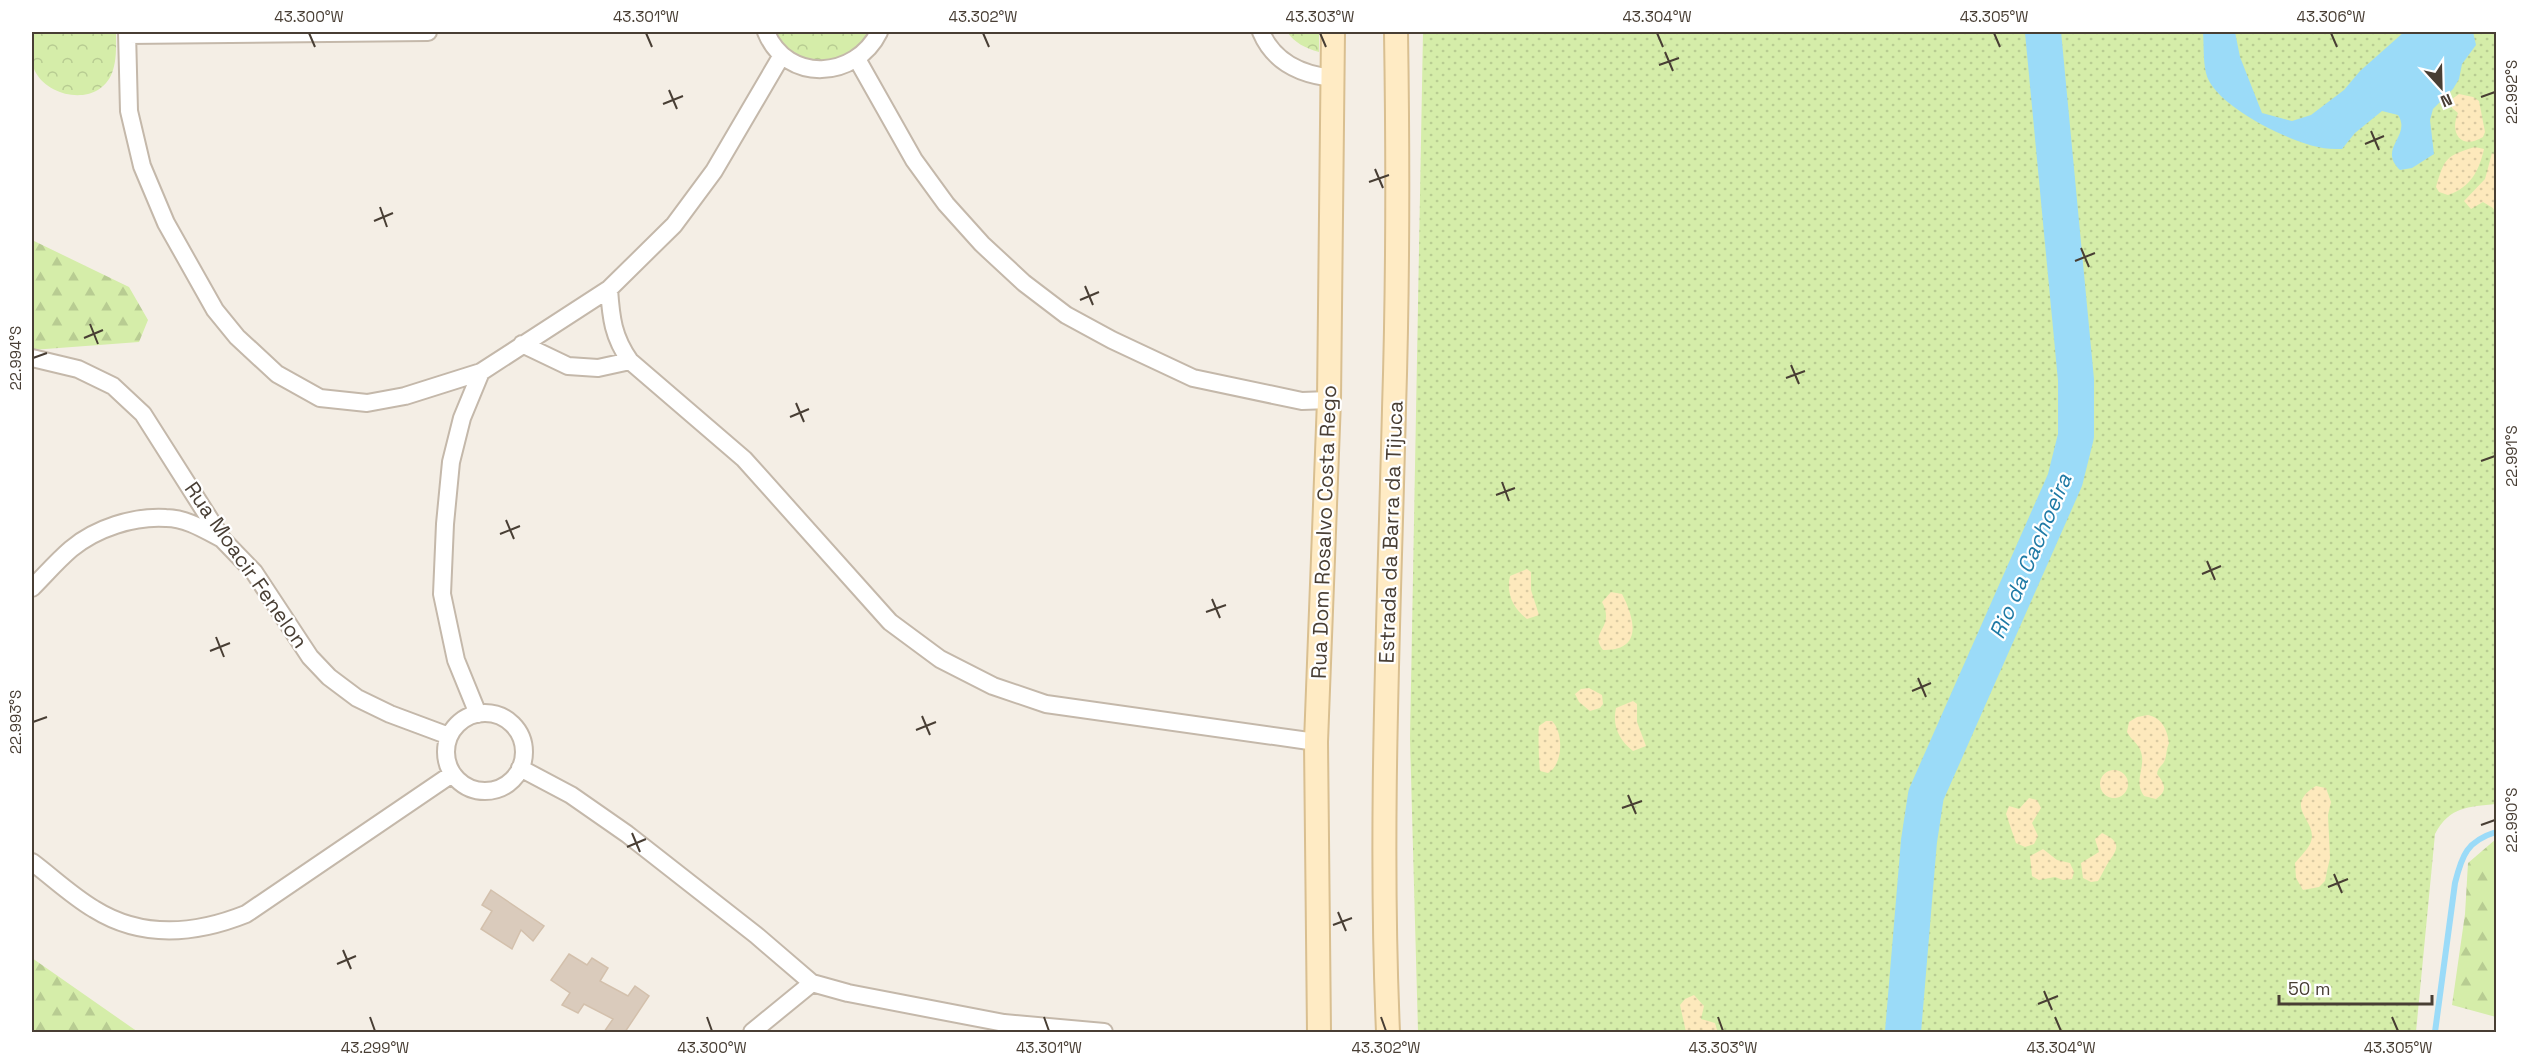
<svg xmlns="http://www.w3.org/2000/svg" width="2528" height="1064" font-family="'Space Grotesk',sans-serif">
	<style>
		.grass { fill: url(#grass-dots) }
		.forest { fill: url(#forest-firs) }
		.sand { fill: url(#sand-dots) }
		.park { fill: url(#park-crowns) }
		.water { fill: #9bdbf8 }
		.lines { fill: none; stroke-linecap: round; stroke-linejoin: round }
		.stream { stroke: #9bdbf8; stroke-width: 6 }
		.river { stroke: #9bdbf8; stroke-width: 36 }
		.building { fill: #dacbbc; stroke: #d3c0ac; stroke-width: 1.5 }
		.minor-casing { stroke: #c4b8aa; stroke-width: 20 }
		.secondary-casing { stroke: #d9bf90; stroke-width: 26 }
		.minor { stroke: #fff; stroke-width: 16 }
		.secondary { stroke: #ffebc4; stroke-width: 22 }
		.ticks { fill: none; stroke: #483e34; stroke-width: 2 }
		.labels { text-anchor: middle; stroke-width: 4.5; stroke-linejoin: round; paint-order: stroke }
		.street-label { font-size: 21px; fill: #483e34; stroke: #fff }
		.water-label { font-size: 22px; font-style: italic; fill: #1f7aa5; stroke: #fff }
		.neatline { fill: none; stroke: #483e34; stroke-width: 2 }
		.ticks-label { font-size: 15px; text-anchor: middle; fill: #483e34 }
	</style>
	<defs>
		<pattern id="grass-dots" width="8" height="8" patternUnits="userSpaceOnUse" patternTransform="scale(1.5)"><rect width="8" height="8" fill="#d5eda9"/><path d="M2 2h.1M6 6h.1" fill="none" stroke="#b8cc92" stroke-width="1.8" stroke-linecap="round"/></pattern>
		<pattern id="forest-firs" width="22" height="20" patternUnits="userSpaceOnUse" patternTransform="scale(1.5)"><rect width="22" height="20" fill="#d5eda9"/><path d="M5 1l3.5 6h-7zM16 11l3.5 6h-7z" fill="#b8cc92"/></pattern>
		<pattern id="sand-dots" width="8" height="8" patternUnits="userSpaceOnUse" patternTransform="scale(1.5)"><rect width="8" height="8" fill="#fde9bc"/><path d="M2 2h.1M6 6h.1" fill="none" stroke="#dac9a2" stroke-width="1.8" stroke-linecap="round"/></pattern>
		<pattern id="park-crowns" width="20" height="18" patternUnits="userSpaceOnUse" patternTransform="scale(1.5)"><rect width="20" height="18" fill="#d5eda9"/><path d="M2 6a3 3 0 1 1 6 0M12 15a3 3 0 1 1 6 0" fill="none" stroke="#b8cc92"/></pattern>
	</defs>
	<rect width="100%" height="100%" fill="#f4eee5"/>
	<!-- grass -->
	<path class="grass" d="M1423 32H2496V804C2468 807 2450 806 2435 834L2416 1032H1418L1410 739Z"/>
	<!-- forest -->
	<path class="forest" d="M32 240 129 287 148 320 139 342 32 350Z
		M2496 839V1017L2452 1005 2465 914 2468 863Z
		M32 958 138 1032H32Z"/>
	<!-- sand -->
	<path class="sand" d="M2459 94 2473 97 2479 101 2485 132 2483 137C2462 150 2449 134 2458 113L2452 108V99Z
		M2475 147 2484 149C2479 171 2471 187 2448 195L2439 192 2436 187C2445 157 2446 156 2475 147Z
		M2492 153 2496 155V214L2493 208 2483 202 2471 209 2464 201 2485 179Z
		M1527 569 1531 572V590L1539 615 1527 619C1513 608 1506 594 1510 576Z
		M1611 592 1622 594C1635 619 1643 651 1603 650 1588 632 1616 628 1602 602Z
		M1589 688 1602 695 1603 704 1600 708 1590 711 1579 702 1575 694 1581 689Z
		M1633 701 1637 704V722L1646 746 1633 751C1619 740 1612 726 1616 708Z
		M2148 715C2162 718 2167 729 2169 743 2166 749 2167 756 2164 762 2161 767 2158 767 2157 774 2165 784 2168 791 2156 799L2144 796C2133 781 2146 768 2141 752 2139 744 2131 740 2127 732L2129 722 2137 717Z
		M1546 721H1552C1564 733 1563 765 1548 773L1540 771C1539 766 1538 731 1539 726Z
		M2100 784a14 14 0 1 1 28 0a14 14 0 1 1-28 0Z
		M2316 786 2326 788 2331 802 2328 815 2330 858 2327 871 2325 881 2319 887 2303 890 2296 878 2295 863C2300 857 2307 850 2310 844 2321 821 2280 808 2316 786Z
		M2029 798 2037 800 2041 808 2032 823 2038 836 2034 844 2025 847 2016 843 2006 814 2009 806 2019 809Z
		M2102 833C2122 842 2118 849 2108 863 2104 869 2102 875 2098 881L2091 882 2083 878 2081 863 2099 852 2095 839Z
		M2043 849 2057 860 2070 863 2074 872 2072 879 2063 880 2055 877 2039 880 2032 876 2030 856Z
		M1694 995 1704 1006 1701 1019 1715 1023 1717 1030 1715 1032H1686L1680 1005 1685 999Z"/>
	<!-- park -->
	<path class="park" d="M32 32H116C116 45 117 60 112 73 99 106 51 99 36 73 29 61 32 45 32 32Z
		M775 32H868C850 70 793 71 775 32Z
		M1287 32H1319V52C1305 48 1295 43 1287 32Z"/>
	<!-- water -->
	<path class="water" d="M2203 32H2235L2240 57 2262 113 2292 121 2311 115 2344 90 2360 71 2404 32H2473L2476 45 2462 64 2459 79 2453 89 2433 109 2430 120 2434 154 2412 168 2400 170C2377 148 2412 136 2398 115L2382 111 2355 133 2342 149C2334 149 2326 149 2318 147 2288 141 2213 105 2206 73 2203 60 2204 45 2203 32Z"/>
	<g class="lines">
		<!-- stream -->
		<path class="stream" d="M2435 1032 2455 883C2462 855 2467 841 2496 832"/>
		<!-- river -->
		<path class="river" d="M1903 1032 1919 841 1926 795 2065 480 2076 436V380L2043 32"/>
	</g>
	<!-- building -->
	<path class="building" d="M491 890 544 926 533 941 521 930 512 949 481 929 492 911 482 905Z
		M569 954 587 965 592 958 608 968 600 981 628 996 635 986 649 996 625 1032H604L613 1019 584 1004 578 1013 562 1005 570 993 551 980Z"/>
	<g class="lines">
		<defs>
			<path id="minor" d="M127 32 129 111 142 166 166 223 215 310 237 337 277 374 320 398 367 403 405 396 481 372 609 289 674 225 714 171 782 55
				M766 32C787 84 856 79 879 32
				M1261 32C1274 63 1302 75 1334 78
				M127 35 428 32
				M857 59 914 160 946 204 982 244 1024 283 1066 315 1112 340 1193 378 1302 401 1329 400
				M609 289C611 318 613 337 630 361L744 459 890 622 940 659 993 686 1046 704 1316 742
				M522 344 568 366 598 368 630 361
				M32 358 78 369 113 386 143 414 223 540 254 572 310 657 329 677 357 698 390 714 449 736
				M32 588C45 575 57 561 71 549 96 528 134 516 166 518 186 518 205 530 222 539
				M446 752a39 39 0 1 1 78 0a39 39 0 1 1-78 0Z
				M478 714 456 660 442 594 445 524 451 462 462 418 481 372
				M520 768 571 795 627 834 756 935 812 983 848 993 1004 1023 1104 1032
				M32 862C52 877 72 896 94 909 142 939 196 934 246 914L452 774
				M752 1032 812 983"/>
			<path id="secondary" d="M1319 1032 1316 742 1329 400 1333 32
				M1388 1032C1379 825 1389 617 1394 409 1398 283 1398 157 1396 32"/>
		</defs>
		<!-- minor casing -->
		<use href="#minor" class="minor-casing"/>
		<!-- secondary casing -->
		<use href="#secondary" class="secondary-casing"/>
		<!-- minor -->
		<use href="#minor" class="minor"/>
		<!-- secondary -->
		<use href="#secondary" class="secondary"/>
	</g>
	<!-- ticks -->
	<path class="ticks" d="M309 33 315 47M646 33 652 47M983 33 989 47M1320 33 1326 47M1657 33 1663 47M1994 33 2000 47M2331 33 2337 47M1665 52 1673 71M1659 65 1679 58M669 90 677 109M2481 97 2495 92M663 104 683 96M2371 131 2379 150M2365 144 2384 136M1375 169 1383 188M1369 182 1389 175M380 207 387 227M374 221 393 213M2081 248 2089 267M2075 261 2095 253M1085 286 1093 305M1080 300 1099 292M90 324 98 344M84 338 103 330M33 358 47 353M1791 365 1799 384M1786 378 1805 371M796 403 804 422M790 417 809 409M2481 461 2495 456M1502 482 1509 501M1496 495 1515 488M506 520 514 539M500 534 520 526M2207 561 2215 580M2202 574 2221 566M1212 599 1220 618M1206 612 1226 605M216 637 224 657M210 651 230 643M1918 678 1926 697M1912 691 1931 683M922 716 930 735M33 722 47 717M916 730 936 722M1628 795 1636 814M1622 808 1642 801M2481 825 2495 820M632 833 640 852M627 847 646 839M2334 874 2342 893M2328 887 2348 879M1338 912 1346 931M1333 925 1352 918M343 950 351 969M337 964 356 956M2044 991 2052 1010M2038 1004 2058 996M370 1017 375 1031M707 1017 712 1031M1044 1017 1049 1031M1381 1017 1386 1031M1718 1017 1723 1031M2055 1017 2061 1031M2392 1017 2398 1031"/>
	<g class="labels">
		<!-- street labels -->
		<g class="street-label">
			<text transform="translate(1324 532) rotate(-88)" y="7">Rua Dom Rosalvo Costa Rego</text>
			<text transform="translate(1391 532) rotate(-88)" y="7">Estrada da Barra da Tijuca</text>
			<text transform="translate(246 565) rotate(55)" y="7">Rua Moacir Fenelon</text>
		</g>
		<!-- water labels -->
		<g class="water-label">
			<text transform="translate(2030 556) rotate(-67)" y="8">Rio da Cachoeira</text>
		</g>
	</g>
	<!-- border -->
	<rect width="2528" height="1064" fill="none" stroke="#ffffff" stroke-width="66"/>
	<!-- north arrow -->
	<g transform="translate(2441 87) rotate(158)" stroke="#ffffff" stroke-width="4.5" paint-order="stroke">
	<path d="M0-4.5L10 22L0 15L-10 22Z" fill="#483e34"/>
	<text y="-9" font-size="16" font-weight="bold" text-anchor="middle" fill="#483e34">N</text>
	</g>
	<!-- scale -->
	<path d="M2279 995v9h153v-9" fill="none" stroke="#483e34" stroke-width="3"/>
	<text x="2288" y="995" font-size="18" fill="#483e34" stroke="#ffffff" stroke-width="4.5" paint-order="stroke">50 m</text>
	<rect x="33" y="33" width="2462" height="998" class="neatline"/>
	<g class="ticks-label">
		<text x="309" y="22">43.300°W</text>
		<text x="646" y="22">43.301°W</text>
		<text x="983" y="22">43.302°W</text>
		<text x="1320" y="22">43.303°W</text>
		<text x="1657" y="22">43.304°W</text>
		<text x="1994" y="22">43.305°W</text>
		<text x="2331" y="22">43.306°W</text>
		<text transform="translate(2512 92) rotate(-90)" y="5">22.992°S</text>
		<text transform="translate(16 358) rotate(-90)" y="5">22.994°S</text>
		<text transform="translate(2512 456) rotate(-90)" y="5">22.991°S</text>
		<text transform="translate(16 722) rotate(-90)" y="5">22.993°S</text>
		<text transform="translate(2512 820) rotate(-90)" y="5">22.990°S</text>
		<text x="375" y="1053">43.299°W</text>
		<text x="712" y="1053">43.300°W</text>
		<text x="1049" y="1053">43.301°W</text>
		<text x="1386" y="1053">43.302°W</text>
		<text x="1723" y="1053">43.303°W</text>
		<text x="2061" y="1053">43.304°W</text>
		<text x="2398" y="1053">43.305°W</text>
	</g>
</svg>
